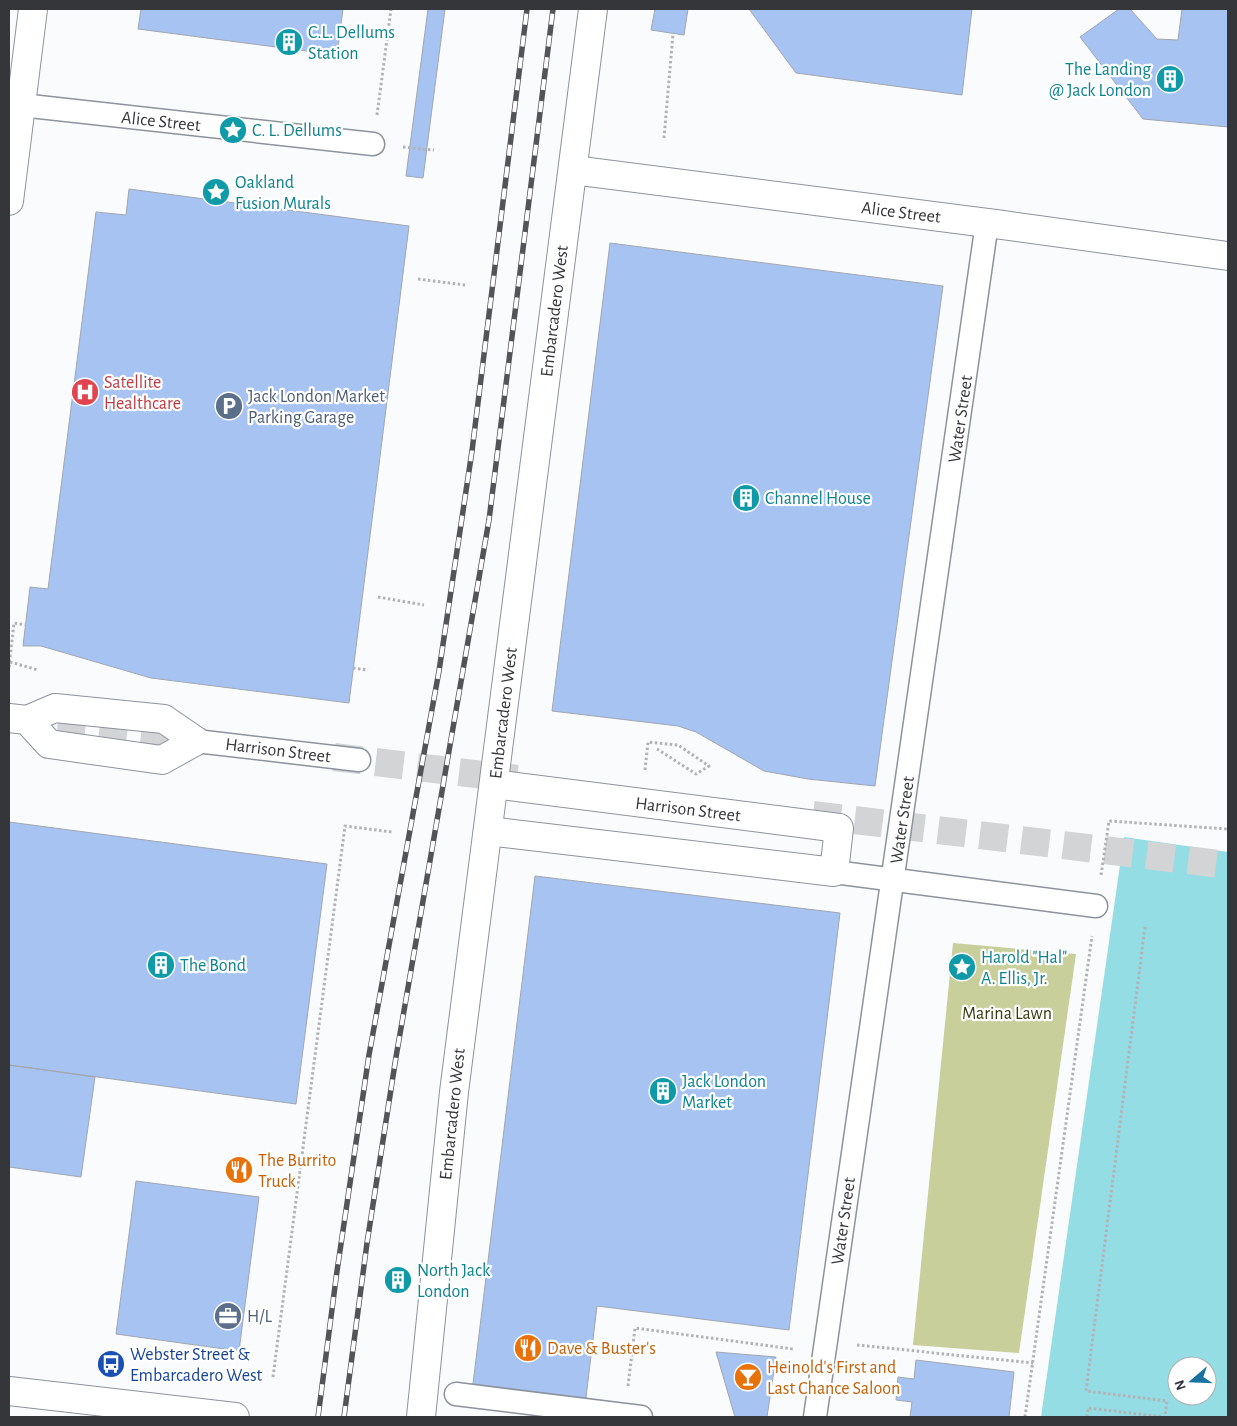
<svg xmlns="http://www.w3.org/2000/svg" width="1237" height="1426" font-family="'Alegreya Sans',sans-serif">
	<style>
		.green { fill: #c8cf9b }
		.water { fill: #94dde5; fill-rule: evenodd }
		.building { fill: #a6c3f2; stroke: #a1a7b0 }
		.lines { fill: none; stroke-linecap: round; stroke-linejoin: round }
		.primary-tunnel { stroke: #d2d4d6; stroke-width: 28; stroke-dasharray: 28 14; stroke-linecap: butt }
		.pedestrian-casing { stroke: #8d939c; stroke-width: 25 }
		.minor-casing { stroke: #8d939c; stroke-width: 30 }
		.tertiary-casing { stroke: #8d939c; stroke-width: 30 }
		.path { stroke: #b2b3b6; stroke-width: 3; stroke-dasharray: 2.5 2.5; stroke-linecap: butt }
		.pedestrian { stroke: #fff; stroke-width: 22 }
		.minor { stroke: #fff; stroke-width: 28 }
		.tertiary { stroke: #fff; stroke-width: 28 }
		.rail-casing { stroke: #535458; stroke-width: 5.5 }
		.rail { stroke: #fff; stroke-width: 4; stroke-dasharray: 11; stroke-linecap: butt }
		.labels { text-anchor: middle; stroke-width: 4.5; stroke-linejoin: round; paint-order: stroke }
		.culture-label { font-size: 18px; fill: #0d838f; stroke: #fff; text-anchor: start }
		.street-label { font-size: 18px; fill: #34363a; stroke: #fff }
		.health-label { font-size: 18px; fill: #be3a42; stroke: #fff; text-anchor: start }
		.service-label { font-size: 18px; fill: #4e5e75; stroke: #fff; text-anchor: start }
		.park-label { font-size: 18px; fill: #373b11; stroke: #fff }
		.food-label { font-size: 18px; fill: #c56008; stroke: #fff; text-anchor: start }
		.transit-label { font-size: 18px; fill: #164399; stroke: #fff; text-anchor: start }
	</style>
	<rect width="100%" height="100%" fill="#fafbfd"/>
	<!-- green -->
	<path class="green" d="M953 943 1076 954 1019 1353 913 1345Z"/>
	<!-- water -->
	<path class="water" d="M1124 837 1228 852V1417H1041ZM1177 1366H1207V1396H1177Z"/>
	<!-- building -->
	<path class="building" d="M141 9H343L337 55 138 29Z
		M428 9H445L423 178 406 176Z
		M655 9H688L684 35 651 30Z
		M749 9H972L962 95 796 73Z
		M1119 9H1130L1157 39 1178 40 1182 9H1228V127L1143 119 1080 37Z
		M129 189 409 226 349 703 151 678 41 646H23L30 587 48 589 96 212 126 215Z
		M610 243 943 286 875 786 808 779 764 771 696 732 678 726 552 711Z
		M9 822 327 864 296 1104 9 1065Z
		M535 876 840 913 789 1330 597 1306 585 1406 472 1392Z
		M9 1065 95 1077 81 1177 9 1167Z
		M136 1181 259 1197 239 1351 116 1334Z
		M393 1269 406 1271 403 1291 390 1289Z
		M716 1352 776 1357 767 1417H735Z
		M916 1360 1014 1372 1009 1417H910L912 1402 896 1400 898 1377 914 1379Z"/>
	<g class="lines">
		<!-- primary-tunnel -->
		<path class="primary-tunnel" d="M16 719 204 742
			M334 757 517 779
			M813 815 1228 865"/>
		<defs>
			<path id="pedestrian" d="M21 105 373 144
				M196 741 359 760
				M834 872 1096 906
				M456 1394 641 1417
				M815 1417 987 223"/>
			<path id="minor" d="M573 170 1003 225 1228 256
				M9 201 33 9
				M9 718 27 720 55 708 164 719 196 741 162 760 49 744 27 720
				M488 831 834 872 839 828 494 784
				M9 1391 235 1417"/>
			<path id="tertiary" d="M421 1417 454 1092 593 9"/>
		</defs>
		<!-- pedestrian casing -->
		<use href="#pedestrian" class="pedestrian-casing"/>
		<!-- minor casing -->
		<use href="#minor" class="minor-casing"/>
		<!-- tertiary casing -->
		<use href="#tertiary" class="tertiary-casing"/>
		<!-- path -->
		<path class="path" d="M377 115 391 9
			M664 138 673 34
			M403 147 434 150
			M418 279 465 285
			M378 597 424 605
			M10 662 38 670
			M9 667 14 623 26 625
			M353 668 368 670
			M645 770 648 742 678 745 709 766 696 774 657 749
			M1101 875 1109 821 1228 829
			M1145 927 1086 1391 1167 1401 1165 1417
			M857 1345 1033 1363
			M273 1377 345 826 392 832
			M628 1386 635 1328 793 1349
			M1025 1417 1092 936
			M1087 1417 1088 1408 1164 1417"/>
		<!-- pedestrian -->
		<use href="#pedestrian" class="pedestrian"/>
		<!-- minor -->
		<use href="#minor" class="minor"/>
		<!-- tertiary -->
		<use href="#tertiary" class="tertiary"/>
		<defs>
			<path id="rail" d="M318 1417 337 1271 369 1055 439 671 472 451 527 9
				M344 1417 367 1243 396 1057 489 520 553 9"/>
		</defs>
		<!-- rail casing -->
		<use href="#rail" class="rail-casing"/>
		<!-- rail -->
		<use href="#rail" class="rail"/>
	</g>
	<!-- icons -->
	<defs>
		<symbol id="building-disc" viewBox="-11 -11 22 22"><circle r="9.5" fill="#0f9aa8" stroke="#fff"/><path d="M-4-6H4V6H1V3H-1V6H-4ZM-2.5-4.3h1.7v1.8h-1.7ZM.8-4.3h1.7v1.8H.8ZM-2.5-1h1.7V.8h-1.7ZM.8-1h1.7V.8H.8Z" fill="#fff"/></symbol>
		<symbol id="sight-disc" viewBox="-11 -11 22 22"><circle r="9.5" fill="#0f9aa8" stroke="#fff"/><path d="M0-6L1.8-2.2L6-1.7L2.9 1.2L3.7 5.4L0 3.3L-3.7 5.4L-2.9 1.2L-6-1.7L-1.8-2.2Z" fill="#fff"/></symbol>
		<symbol id="hospital-disc" viewBox="-11 -11 22 22"><circle r="9.5" fill="#e0444e" stroke="#fff"/><path d="M-5-5h3v3.5h4V-5h3V5h-3V1.5h-4V5h-3Z" fill="#fff"/></symbol>
		<symbol id="parking-disc" viewBox="-11 -11 22 22"><circle r="9.5" fill="#5c6f8a" stroke="#fff"/><path d="M-3.5-5.5H1a3.5 3.5 0 0 1 0 7H-1V5.5H-3.5ZM-1-3.4V-.6H.8a1.4 1.4 0 0 0 0-2.8Z" fill="#fff"/></symbol>
		<symbol id="restaurant-disc" viewBox="-11 -11 22 22"><circle r="9.5" fill="#e8710a" stroke="#fff"/><path d="M-5-6h1v4h1v-4h1v4h1v-4h1v5L-1.5 .5V6h-2V.5L-5-1ZM5-6V6H3V1.5H1.5Q1.5-4 5-6Z" fill="#fff"/></symbol>
		<symbol id="office-disc" viewBox="-11 -11 22 22"><circle r="9.5" fill="#5c6f8a" stroke="#fff"/><path d="M-6-3h4V-5.5h4V-3h4V5H-6ZM-1-4.5V-3h2v-1.5ZM-6 0V1H6V0Z" fill="#fff"/></symbol>
		<symbol id="bus-disc" viewBox="-11 -11 22 22"><circle r="9.5" fill="#1a4fb4" stroke="#fff"/><path d="M-5-6H5V4H4V6H2V4H-2V6H-4V4H-5ZM-3.5-4V0h7V-4ZM-3.5 1.2v1.5H-2V1.2ZM2 1.2v1.5H3.5V1.2Z" fill="#fff"/></symbol>
		<symbol id="bar-disc" viewBox="-11 -11 22 22"><circle r="9.5" fill="#e8710a" stroke="#fff"/><path d="M-6-5H6L.8 .8V4.5H3.5V6h-7V4.5H-.8V.8Z" fill="#fff"/></symbol>
	</defs>
	<g fill-rule="evenodd">
		<use href="#building-disc" x="273" y="26" width="32" height="32"/>
		<use href="#building-disc" x="1154" y="63" width="32" height="32"/>
		<use href="#sight-disc" x="217" y="114" width="32" height="32"/>
		<use href="#sight-disc" x="200" y="176" width="32" height="32"/>
		<use href="#hospital-disc" x="69" y="376" width="32" height="32"/>
		<use href="#parking-disc" x="213" y="390" width="32" height="32"/>
		<use href="#building-disc" x="730" y="482" width="32" height="32"/>
		<use href="#building-disc" x="145" y="949" width="32" height="32"/>
		<use href="#sight-disc" x="946" y="951" width="32" height="32"/>
		<use href="#building-disc" x="647" y="1075" width="32" height="32"/>
		<use href="#restaurant-disc" x="223" y="1154" width="32" height="32"/>
		<use href="#building-disc" x="382" y="1264" width="32" height="32"/>
		<use href="#office-disc" x="212" y="1300" width="32" height="32"/>
		<use href="#restaurant-disc" x="512" y="1332" width="32" height="32"/>
		<use href="#bus-disc" x="95" y="1348" width="32" height="32"/>
		<use href="#bar-disc" x="732" y="1361" width="32" height="32"/>
	</g>
	<g class="labels">
		<!-- culture labels -->
		<g class="culture-label">
			<text x="308" y="38">C.L. Dellums<tspan x="308" dy="21">Station</tspan></text>
			<text x="1151" y="75" text-anchor="end">The Landing<tspan x="1151" dy="21">@ Jack London</tspan></text>
			<text x="252" y="136">C. L. Dellums</text>
			<text x="235" y="188">Oakland<tspan x="235" dy="21">Fusion Murals</tspan></text>
			<text x="765" y="504">Channel House</text>
			<text x="981" y="963">Harold "Hal"<tspan x="981" dy="21">A. Ellis, Jr.</tspan></text>
			<text x="180" y="971">The Bond</text>
			<text x="682" y="1087">Jack London<tspan x="682" dy="21">Market</tspan></text>
			<text x="417" y="1276">North Jack<tspan x="417" dy="21">London</tspan></text>
		</g>
		<!-- street labels -->
		<g class="street-label">
			<text transform="translate(161 121) rotate(6)" y="6">Alice Street</text>
			<text transform="translate(901 212) rotate(7)" y="6">Alice Street</text>
			<text transform="translate(554 311) rotate(-83)" y="6">Embarcadero West</text>
			<text transform="translate(960 419) rotate(-82)" y="6">Water Street</text>
			<text transform="translate(503 713) rotate(-83)" y="6">Embarcadero West</text>
			<text transform="translate(278 750) rotate(7)" y="6">Harrison Street</text>
			<text transform="translate(688 809) rotate(7)" y="6">Harrison Street</text>
			<text transform="translate(902 820) rotate(-82)" y="6">Water Street</text>
			<text transform="translate(452 1114) rotate(-84)" y="6">Embarcadero West</text>
			<text transform="translate(843 1221) rotate(-82)" y="6">Water Street</text>
		</g>
		<!-- health labels -->
		<g class="health-label">
			<text x="104" y="388">Satellite<tspan x="104" dy="21">Healthcare</tspan></text>
		</g>
		<!-- service labels -->
		<g class="service-label">
			<text x="248" y="402">Jack London Market<tspan x="248" dy="21">Parking Garage</tspan></text>
			<text x="247" y="1322">H/L</text>
		</g>
		<!-- park labels -->
		<g class="park-label">
			<text x="1007" y="1019">Marina Lawn</text>
		</g>
		<!-- food labels -->
		<g class="food-label">
			<text x="258" y="1166">The Burrito<tspan x="258" dy="21">Truck</tspan></text>
			<text x="547" y="1354">Dave &amp; Buster's</text>
			<text x="767" y="1373">Heinold's First and<tspan x="767" dy="21">Last Chance Saloon</tspan></text>
		</g>
		<!-- transit labels -->
		<g class="transit-label">
			<text x="130" y="1360">Webster Street &amp;<tspan x="130" dy="21">Embarcadero West</tspan></text>
		</g>
	</g>
	<!-- border -->
	<rect width="1237" height="1426" fill="none" stroke="#34363a" stroke-width="20"/>
	<!-- north arrow -->
	<g transform="translate(1192 1381) rotate(251)"><circle r="24" fill="#ffffff" stroke="#aeafb0"/>
	<path d="M0-4L9 19L0 12L-9 19Z" fill="#1873a1"/>
	<text y="-8" font-size="14" font-weight="bold" text-anchor="middle" fill="#34363a">N</text>
	</g>
</svg>
